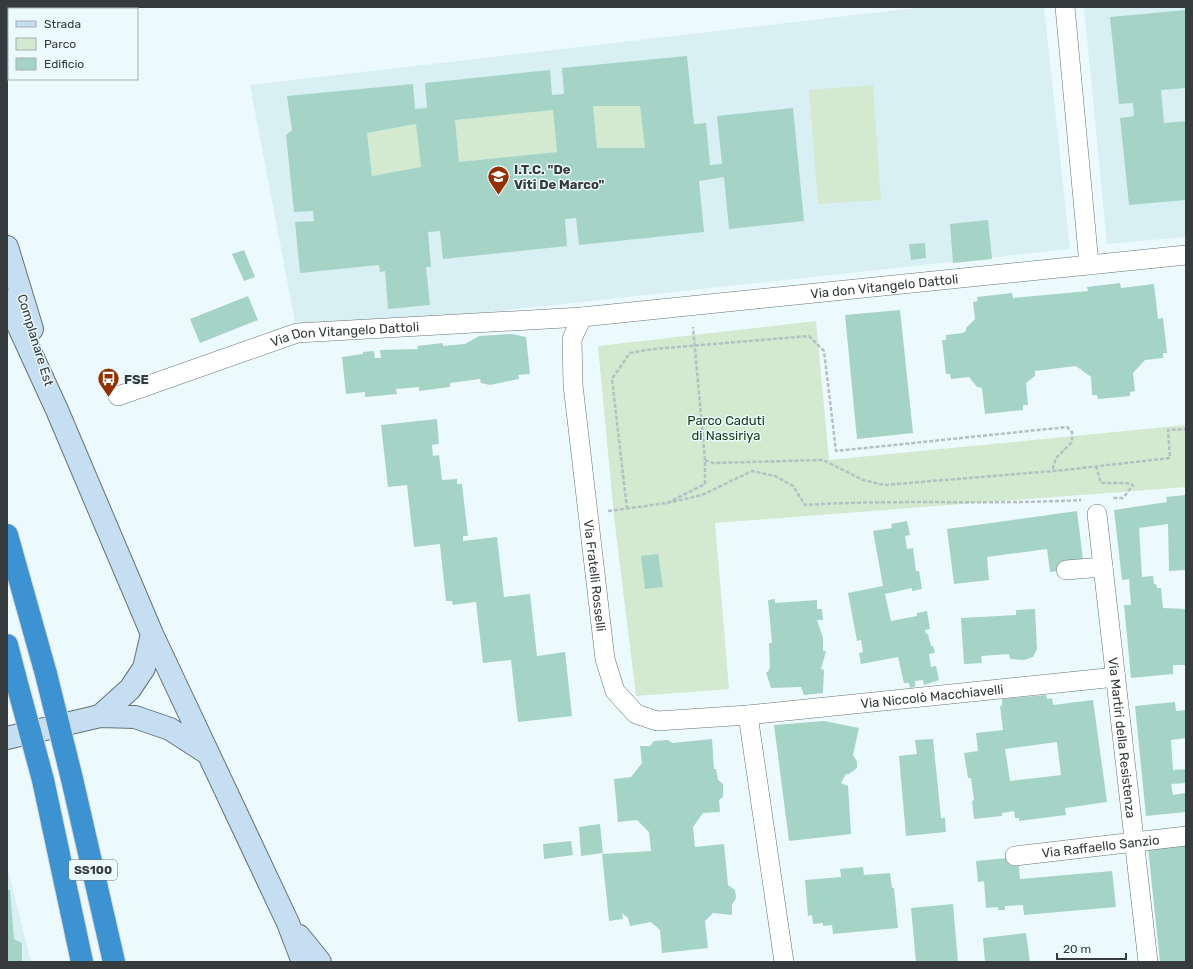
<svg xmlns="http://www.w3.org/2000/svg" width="1193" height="969" font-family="Rubik,sans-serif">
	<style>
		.built { fill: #d8f0f4 }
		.green { fill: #d3e9d0 }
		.building { fill: #a5d4c7; fill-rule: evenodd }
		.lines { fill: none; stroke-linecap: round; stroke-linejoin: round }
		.street-casing { stroke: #667375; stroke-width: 20 }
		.secondary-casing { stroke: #667375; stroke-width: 24 }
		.highway-casing { stroke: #d7d8d8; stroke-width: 24 }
		.path { stroke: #b5c0c3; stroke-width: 2.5; stroke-dasharray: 4 2; stroke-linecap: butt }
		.street { stroke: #fff; stroke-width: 19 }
		.secondary { stroke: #c5def2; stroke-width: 22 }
		.highway { stroke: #3d92d2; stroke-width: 22 }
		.highway-bridge-casing { stroke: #d7d8d8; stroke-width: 24; stroke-linecap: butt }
		.highway-bridge { stroke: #3d92d2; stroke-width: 22 }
		.labels { text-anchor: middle; stroke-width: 3; stroke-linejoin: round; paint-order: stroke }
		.shield { fill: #ecfafd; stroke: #6d7577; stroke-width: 1 }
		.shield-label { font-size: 12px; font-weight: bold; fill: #363c3d }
		.poi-label { font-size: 13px; font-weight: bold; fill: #363c3d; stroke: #ecfafd; text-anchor: start }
		.street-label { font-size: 13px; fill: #363c3d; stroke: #ecfafd }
		.park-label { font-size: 13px; fill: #153c12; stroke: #ecfafd }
	</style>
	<rect width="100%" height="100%" fill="#ecfafd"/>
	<!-- built -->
	<path class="built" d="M925 7H1044L1070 249 297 333 250 85Z
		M1084 7H1186V237L1107 244Z
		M7 866 31 962H7Z"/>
	<!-- green -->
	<path class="green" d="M873 85 881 200 818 204 809 90Z
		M593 106H640L645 148H597Z
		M553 110 557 152 459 162 455 120Z
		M416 124 421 167 372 176 367 133Z
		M816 321 829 460 1186 425V487L715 523 729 689 636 696 614 516 598 346Z"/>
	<!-- building -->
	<path class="building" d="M1186 10V88L1161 90 1164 123 1186 121V200L1129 205 1120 118 1134 116 1133 103 1119 104 1110 17Z
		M687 56 694 124 706 123 710 165 722 164 717 116 793 108 804 221 729 229 724 177 699 181 704 232 579 245 576 218 565 219 567 246 443 259 440 231 428 232 431 267H426L430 305 388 309 385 271 380 272 379 265 300 273 295 222 314 221 313 211 294 212 286 135 292 130 287 96 413 84 415 109 427 108 425 83 550 70 552 95 564 94 562 68ZM593 106H640L645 148H597ZM553 110 557 152 459 162 455 120ZM416 124 421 167 372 176 367 133Z
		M988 220 992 259 953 263 950 224Z
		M925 243 926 258 911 260 909 244Z
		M244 250 255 277 244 281 232 254Z
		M1120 283 1121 288 1154 284 1158 319 1163 318 1167 353H1163V358L1145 360 1133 373 1135 391 1130 392V396L1098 399 1097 395H1092L1091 377 1076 366 1035 371V376L1026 383 1028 405H1023V410L985 414 982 388 977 387 969 377 951 379 950 374H946L942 340H946V335L963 333 966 331V328L975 319 973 302 978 301 977 297 1012 293 1013 298 1088 291 1087 287Z
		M248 296 258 320 200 343 190 319Z
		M900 310 913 433 857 439 845 315Z
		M512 334 526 337 530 374 518 375 519 379 490 385 481 383 480 379 450 383V387L419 391V387L396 389 397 394 365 397V392L346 394 342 357 363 354V352L374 351 375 358H381L380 350 418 349 417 346 443 343V346L465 344 479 336Z
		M437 419 439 444 432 445 433 456 439 455 442 480 457 479V484H462L468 536H463V541L497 537 504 597 530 594 537 656 565 652 572 716 518 722 511 660 483 663 476 602 453 605 452 601H446L440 544 414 547 407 485 388 487 381 425Z
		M1186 495V570L1169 571 1168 524 1139 528 1142 577 1153 576 1154 584H1156L1157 588H1161L1163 608 1186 609V665H1173V674L1131 678 1124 605H1131L1129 579 1122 580 1114 510 1167 502 1166 497Z
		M1077 511 1084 568 1050 572 1047 549 987 557 989 580 954 584 947 529Z
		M907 521 910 535 905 536 907 549 913 548 916 571H919L922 589 912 591V588L885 594 891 621 917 616V613L927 611 930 629 925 630 926 634H928L931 646H933L935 653 929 654 931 667 936 666 939 680 924 685 923 680 915 681V687L910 688 909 683H904L898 657 861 664 859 653 863 652 861 640 857 641 848 593 883 586 873 531 892 528 891 524Z
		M658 554 663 587 645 589 641 556Z
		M775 599V603L817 600V609H822L823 620H817L823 638V651H826L821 669 824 670 823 693 804 695 801 687 771 688 766 672H768L770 667 769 643H772L768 600Z
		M1035 609 1037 649 1033 657 1024 660 1010 659 1009 654 981 656 982 663 964 664 961 618 1016 615V610Z
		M1046 695 1047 699 1052 698 1053 705 1093 700 1107 802 1065 808 1066 815 1019 821V818H1015L1014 811 1002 813V816L974 819 972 801 974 800 971 778H968L964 753 978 751 976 733 1003 730 1000 706H1002V699ZM1057 742 1061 775 1010 781 1005 749Z
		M1175 702 1176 711 1186 710V738L1171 740 1173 770 1186 769V783L1171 784 1173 795 1185 793 1186 812 1146 816 1135 706Z
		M824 721 859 728 853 755 857 762V768L849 774H846L841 783 848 786 851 834 789 841 774 725Z
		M712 739 714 769H716L718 780 723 784V797L719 800 720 812 703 813 693 827 695 847 724 844 728 885 735 890 736 898 732 905V915L713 913 705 921 708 948 662 953 660 930 651 922 630 926 628 918 622 913 623 919 609 921 602 854 651 851 649 832 637 820 618 822 614 779 631 777 642 763 640 746H650L654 741 668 740 672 743Z
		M933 739 941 818H945L946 832 906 836 899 756 917 754 915 740Z
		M600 824 603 853 581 856 579 827Z
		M1186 840V962H1160L1148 848Z
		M571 841 573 855 544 859 543 844Z
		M1018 857 1020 879 1112 871 1116 907 1024 915 1023 905 1005 906V910H998V907L986 908 984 881 978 882 976 861Z
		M863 867 864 875 890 873 892 888H894L898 928 833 934 832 925 823 926V923L813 924 812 915 808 916 805 880 841 877 840 869Z
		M7 890H10L14 939 22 943V962H7Z
		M953 904 958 962H916L911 908Z
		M1026 933 1030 962H985L983 938Z"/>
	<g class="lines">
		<defs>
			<g id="street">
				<path d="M1065 7 1089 264"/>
				<path id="s1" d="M582 317 572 339 573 385 605 659 615 691 636 714 657 721 748 715 1116 677"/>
				<path id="s2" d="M118 396 297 333 582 317 1186 255"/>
				<path id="s3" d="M1097 514 1148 962"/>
				<path d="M1066 570 1103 567"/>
				<path d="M748 715 784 962"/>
				<path id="s4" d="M1015 856 1186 836"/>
			</g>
			<path id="secondary" d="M7 247 32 329
				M7 301 57 410 152 634 288 923 303 962
				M100 716 130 689 144 668 152 634
				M7 738 100 716 135 717 170 729 207 753
				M299 936 320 962"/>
			<path id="highway" d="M7 535 46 674
				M7 645 15 676
				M72 779 114 962
				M43 780 82 962"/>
		</defs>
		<!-- street casing -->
		<use href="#street" class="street-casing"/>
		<!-- secondary casing -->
		<use href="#secondary" class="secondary-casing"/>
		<!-- highway casing -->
		<use href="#highway" class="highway-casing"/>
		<!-- path -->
		<path class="path" d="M705 460 713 463 823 460 863 480 884 485 1065 470 1170 458 1168 430 1186 429
			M1096 466 1101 483H1126L1133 485 1123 498H1112
			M667 503 702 495 752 471 775 476 793 486 805 505C897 499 989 505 1081 500
			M627 509 612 379 630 353 653 349 809 336 824 351 836 451 1067 427 1072 432V442L1056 458 1052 471
			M608 511 667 503 705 484V460L693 327"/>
		<!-- street -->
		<use href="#street" class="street"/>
		<!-- secondary -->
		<use href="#secondary" class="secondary"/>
		<!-- highway -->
		<use href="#highway" class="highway"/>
		<defs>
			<path id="highway-bridge" d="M46 674 72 779
				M15 676 43 780"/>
		</defs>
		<!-- highway-bridge casing -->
		<use href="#highway-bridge" class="highway-bridge-casing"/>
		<!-- highway-bridge -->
		<use href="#highway-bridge" class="highway-bridge"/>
	</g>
	<!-- icons -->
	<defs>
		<symbol id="university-pin" viewBox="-11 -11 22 30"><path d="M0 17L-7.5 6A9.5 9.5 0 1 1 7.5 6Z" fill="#942f00" stroke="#ecfafd"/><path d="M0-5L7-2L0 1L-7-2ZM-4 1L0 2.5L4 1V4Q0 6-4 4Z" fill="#fff"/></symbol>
		<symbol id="bus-pin" viewBox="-11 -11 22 30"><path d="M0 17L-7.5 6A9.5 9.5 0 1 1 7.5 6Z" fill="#942f00" stroke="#ecfafd"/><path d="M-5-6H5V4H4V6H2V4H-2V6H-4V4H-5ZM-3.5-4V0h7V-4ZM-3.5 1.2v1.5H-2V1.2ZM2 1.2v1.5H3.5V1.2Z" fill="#fff"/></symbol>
	</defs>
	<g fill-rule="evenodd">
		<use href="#university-pin" x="486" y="164" width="25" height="34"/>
		<use href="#bus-pin" x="96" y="366" width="25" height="34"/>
	</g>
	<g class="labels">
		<!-- shield labels -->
		<rect class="shield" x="69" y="860" width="48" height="20" rx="3"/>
		<g class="shield-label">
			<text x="93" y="874">SS100</text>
		</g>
		<!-- poi labels -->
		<g class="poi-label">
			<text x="514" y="174">I.T.C. "De<tspan x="514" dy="15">Viti De Marco"</tspan></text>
			<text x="124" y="384">FSE</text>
		</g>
		<!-- street labels -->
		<g class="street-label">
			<text dy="5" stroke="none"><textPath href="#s2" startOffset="779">Via don Vitangelo Dattoli</textPath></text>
			<text dy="5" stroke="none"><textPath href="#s2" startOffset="237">Via Don Vitangelo Dattoli</textPath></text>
			<text transform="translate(36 340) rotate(73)" y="5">Complanare Est</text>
			<text dy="5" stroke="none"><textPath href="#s1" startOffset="262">Via Fratelli Rosselli</textPath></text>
			<text dy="5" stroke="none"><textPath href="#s1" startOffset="709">Via Niccolò Macchiavelli</textPath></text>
			<text dy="5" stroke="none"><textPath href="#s3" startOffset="225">Via Martiri della Resistenza</textPath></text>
			<text dy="5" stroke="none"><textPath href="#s4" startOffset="86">Via Raffaello Sanzio</textPath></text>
		</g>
		<!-- park labels -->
		<g class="park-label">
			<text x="726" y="425">Parco Caduti<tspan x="726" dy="15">di Nassiriya</tspan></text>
		</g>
	</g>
	<!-- border -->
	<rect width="1193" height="969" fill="none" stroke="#363c3d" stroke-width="16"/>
	<!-- legend -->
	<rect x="8" y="8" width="130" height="72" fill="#ecfafd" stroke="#a3aeb0"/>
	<rect x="16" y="21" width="20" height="6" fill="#c5def2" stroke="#a3aeb0"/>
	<text x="44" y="28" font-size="12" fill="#363c3d">Strada</text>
	<rect x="16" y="38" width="20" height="12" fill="#d3e9d0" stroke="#a3aeb0"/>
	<text x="44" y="48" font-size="12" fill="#363c3d">Parco</text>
	<rect x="16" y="58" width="20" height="12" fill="#a5d4c7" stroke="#a3aeb0"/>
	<text x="44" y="68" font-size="12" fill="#363c3d">Edificio</text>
	<!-- scale -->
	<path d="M1057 953v6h69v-6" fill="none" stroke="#363c3d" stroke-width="2"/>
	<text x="1063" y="953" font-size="12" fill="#363c3d" stroke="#ecfafd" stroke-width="3" paint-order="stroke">20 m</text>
</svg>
